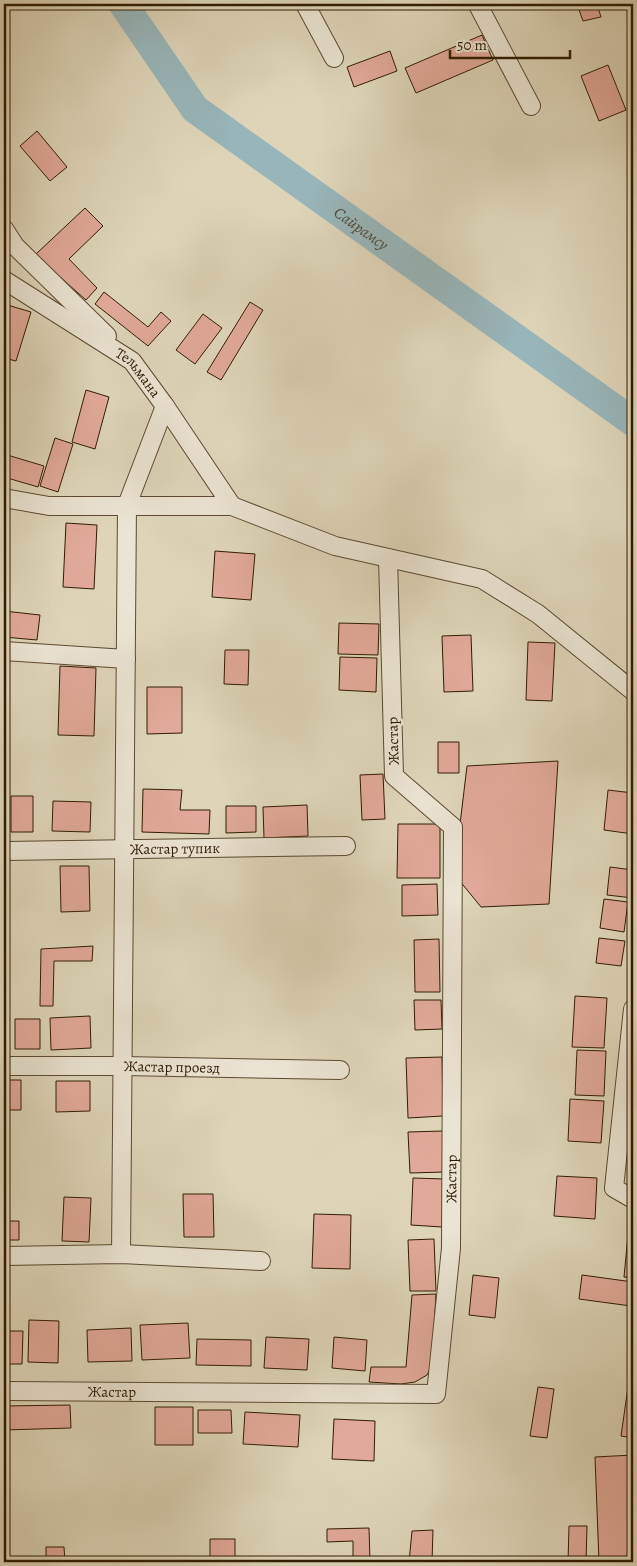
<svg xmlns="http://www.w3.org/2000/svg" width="637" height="1566" font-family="Alegreya,serif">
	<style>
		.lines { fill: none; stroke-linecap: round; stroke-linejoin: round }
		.river { stroke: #98b6ba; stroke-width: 29 }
		.building { fill: #e1a999; stroke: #311c02 }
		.minor-casing { stroke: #5c4a30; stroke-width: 20 }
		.minor { stroke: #eae4d2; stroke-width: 18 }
		.labels { text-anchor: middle; stroke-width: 4.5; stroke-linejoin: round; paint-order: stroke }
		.street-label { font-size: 15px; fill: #311c02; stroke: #eae4d2 }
		.water-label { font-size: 16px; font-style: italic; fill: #504a39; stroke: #eae4d2 }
	</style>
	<rect width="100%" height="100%" fill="#ded5b9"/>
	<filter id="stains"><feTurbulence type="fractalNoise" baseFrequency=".004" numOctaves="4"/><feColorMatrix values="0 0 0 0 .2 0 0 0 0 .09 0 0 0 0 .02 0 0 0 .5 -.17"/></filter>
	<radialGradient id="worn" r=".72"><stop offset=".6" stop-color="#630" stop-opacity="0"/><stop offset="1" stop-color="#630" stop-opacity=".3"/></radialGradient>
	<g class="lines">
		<!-- river -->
		<path class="river" id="s1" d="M123 4 195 109 633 422"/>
	</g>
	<!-- building -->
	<path class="building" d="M577 4H597L601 17 583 21Z
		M482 35 493 60 416 93 405 68Z
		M390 51 397 71 354 87 347 67Z
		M608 65 626 110 599 121 581 76Z
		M37 131 67 167 50 181 20 146Z
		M85 208 103 226 69 259 97 288 86 300 35 255Z
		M104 292 148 327 161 312 171 321 148 346 95 304Z
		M250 302 263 310 221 380 207 372Z
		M4 304 31 312 16 361 4 358Z
		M203 314 222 328 195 364 176 350Z
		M86 390 109 397 95 449 72 442Z
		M55 438 73 444 58 492 40 486Z
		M4 454 44 466 38 487 4 477Z
		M66 523 97 525 94 589 63 587Z
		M215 551 255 554 251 600 212 597Z
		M4 611 40 615 37 640 4 637Z
		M339 623 379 624 378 655 338 654Z
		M471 635 473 691 444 692 442 636Z
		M528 642 555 643 552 701 526 700Z
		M225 650H249L248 685 224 684Z
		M340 657 377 658 376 692 339 690Z
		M60 666 96 668 94 736 58 735Z
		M147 687H182V733L147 734Z
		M438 742H459V773H438Z
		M558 761 549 904 481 907 459 880 458 841 467 766Z
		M383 774 385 819 362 820 360 775Z
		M143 789 182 790 180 810H210L209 834 142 832Z
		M608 790 633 793V834L604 830Z
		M11 796H33V832H11Z
		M53 801 91 802 90 832 52 831Z
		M307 805 308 836 264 838 263 807Z
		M226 806H256V832L226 833Z
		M398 824H440V878H397Z
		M60 866H89L90 911 61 912Z
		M610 867 633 870V898L607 895Z
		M437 884 438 915 402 916V885Z
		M604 899 628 902 624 932 600 928Z
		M599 938 625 941 621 966 596 963Z
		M439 939 440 992H415L414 940Z
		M93 946 92 961H54L53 1006H40L41 949Z
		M575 996 607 998 604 1048 572 1047Z
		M414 1000H441L442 1029 415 1030Z
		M90 1016 91 1048 51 1050 50 1018Z
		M15 1019H40V1049H15Z
		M577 1050 606 1051 604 1096 575 1095Z
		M442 1057 443 1116 408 1118 406 1058Z
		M4 1080H21V1110H4Z
		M56 1081H90V1111L56 1112Z
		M570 1099 604 1101 601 1143 568 1141Z
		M443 1131 444 1172 410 1173 408 1132Z
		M557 1176 597 1178 595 1219 554 1216Z
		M413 1178 445 1179 442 1227 411 1225Z
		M183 1194H213L214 1237H184Z
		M64 1197 91 1198 89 1242 62 1241Z
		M314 1214 351 1215 350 1269 312 1268Z
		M4 1221H19V1240H4Z
		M628 1235H633V1278L624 1277Z
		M434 1239 436 1291H410L408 1240Z
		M473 1275 499 1278 495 1318 469 1315Z
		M582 1275 633 1282 631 1306 579 1299Z
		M436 1294 432 1365 427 1375 415 1382 401 1384 369 1382 371 1367H406L412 1295Z
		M29 1320 59 1321 58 1363 28 1362Z
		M188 1323 190 1358 142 1360 140 1325Z
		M131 1328 132 1361 88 1362 87 1330Z
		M4 1331H23L22 1364H4Z
		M266 1337 309 1339 307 1370 264 1368Z
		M334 1337 367 1340 365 1371 332 1368Z
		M197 1339 251 1340V1366L196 1365Z
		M538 1387 554 1389 547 1438 530 1436Z
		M628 1387 633 1388V1438L621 1436Z
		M70 1405 71 1428 4 1430V1406Z
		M155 1407H193V1445H155Z
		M198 1410H231L232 1433H198Z
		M245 1412 300 1415 298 1447 243 1444Z
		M334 1419 375 1421 374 1461 332 1459Z
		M633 1455V1562H599L595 1457Z
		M569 1526H587L586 1562H568Z
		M369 1528 370 1562H353V1541L327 1542V1529Z
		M433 1530 432 1562H409L412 1531Z
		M210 1539H235V1562H210Z
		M46 1547H64L65 1562H46Z
		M439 1557 496 1562H439Z"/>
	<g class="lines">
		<defs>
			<g id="minor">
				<path d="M305 4 334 58"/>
				<path d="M481 4 478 5 531 106"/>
				<path d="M4 229 15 246 107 336"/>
				<path id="s2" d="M4 280 132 361 165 406 232 506"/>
				<path d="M4 498 49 506H232L335 546 482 579 538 614 633 691"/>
				<path d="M4 651 126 659"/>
				<path id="s3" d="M4 851 346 846"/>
				<path d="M633 1009 614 1188 633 1199"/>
				<path id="s4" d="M4 1066H122L340 1070"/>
				<path d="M121 1254 127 505 165 406"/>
				<path d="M4 1256 121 1254 261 1261"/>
				<path id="s5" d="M4 1391 436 1394 451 1248 453 827 394 776 388 558"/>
			</g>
		</defs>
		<!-- minor casing -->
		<use href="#minor" class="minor-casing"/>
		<!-- minor -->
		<use href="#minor" class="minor"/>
	</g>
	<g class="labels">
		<!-- street labels -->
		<g class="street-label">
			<text dy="5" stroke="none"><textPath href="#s2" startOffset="164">Тельмана</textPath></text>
			<text transform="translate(393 741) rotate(-92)" y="5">Жастар</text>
			<text dy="5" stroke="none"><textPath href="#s3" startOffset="171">Жастар тупик</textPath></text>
			<text dy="5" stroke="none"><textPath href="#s4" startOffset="168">Жастар проезд</textPath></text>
			<text dy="5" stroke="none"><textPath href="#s5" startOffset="648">Жастар</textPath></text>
			<text dy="5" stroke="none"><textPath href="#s5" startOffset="108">Жастар</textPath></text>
		</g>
		<!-- water labels -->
		<g class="water-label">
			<text dy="6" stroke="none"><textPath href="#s1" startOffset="332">Сайрамсу</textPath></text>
		</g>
	</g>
	<!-- margin -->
	<rect width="637" height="1566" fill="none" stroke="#ded5b9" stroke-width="20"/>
	<rect x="5" y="5" width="627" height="1556" fill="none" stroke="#311c02" stroke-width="2.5"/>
	<rect x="10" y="10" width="617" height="1546" fill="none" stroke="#311c02"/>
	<!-- scale -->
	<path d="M450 50v8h120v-8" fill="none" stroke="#311c02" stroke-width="2.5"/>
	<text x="457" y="50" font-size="15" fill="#311c02" stroke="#eae4d2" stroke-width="4" paint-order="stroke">50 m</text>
	<rect width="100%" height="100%" filter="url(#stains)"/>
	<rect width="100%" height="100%" fill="url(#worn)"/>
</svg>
